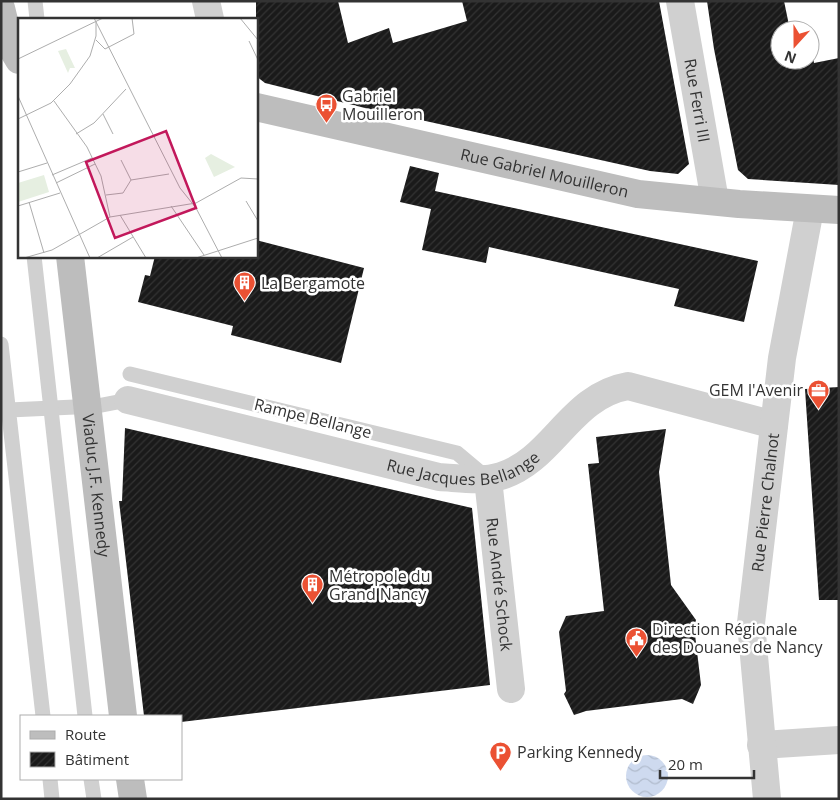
<svg xmlns="http://www.w3.org/2000/svg" width="840" height="800" font-family="'Open Sans',sans-serif">
	<style>
		.water { fill: url(#water-waves) }
		.building { fill: url(#building-hatch) }
		.lines { fill: none; stroke-linecap: round; stroke-linejoin: round }
		.lane { stroke: #d0d0d0; stroke-width: 15 }
		.street { stroke: #d0d0d0; stroke-width: 28 }
		.secondary { stroke: #bdbdbd; stroke-width: 28 }
		.lane-bridge { stroke: #d0d0d0; stroke-width: 15 }
		.secondary-bridge { stroke: #bdbdbd; stroke-width: 28 }
		.labels { text-anchor: middle; stroke-width: 5; stroke-linejoin: round; paint-order: stroke }
		.poi-label { font-size: 16px; fill: #333; stroke: #fff; text-anchor: start }
		.street-label { font-size: 16px; fill: #333; stroke: #fff }
		.inset-road { fill: none; stroke: #adadad; stroke-width: 1 }
		.view { fill: #c2185b; fill-opacity: 0.15; stroke: #c2185b; stroke-width: 2.5 }
		.inset-edge { fill: none; stroke: #333; stroke-width: 2.5 }
	</style>
	<defs>
		<pattern id="water-waves" width="16" height="10" patternUnits="userSpaceOnUse" patternTransform="scale(1.25)"><rect width="16" height="10" fill="#cedaef"/><path d="M0 5q4-4 8 0t8 0" fill="none" stroke="#b1bccd"/></pattern>
		<pattern id="building-hatch" width="6" height="6" patternUnits="userSpaceOnUse" patternTransform="scale(1.25)"><rect width="6" height="6" fill="#1a1a1a"/><path d="M-1 1l2-2M0 6l6-6M5 7l2-2" fill="none" stroke="#333"/></pattern>
	</defs>
	<rect width="100%" height="100%" fill="#fff"/>
	<!-- water -->
	<path class="water" d="M626 776a21 21 0 1 1 42 0a21 21 0 1 1-42 0Z"/>
	<!-- building -->
	<path class="building" d="M256 1H338L348 43 389 28 393 43 467 21 462 1H659L689 164 678 174 650 171 412 118 413 120 265 83 256 76Z
		M707 1H784L790 30H780V60H810L811 46 814 63 839 58V185L748 179 738 170 714 49Z
		M410 166 439 173 435 191 758 261 744 322 674 306 679 289 489 247 486 263 422 250 431 209 400 202Z
		M256 240 364 268 341 363 231 335 233 326 138 302 145 275 150 276 155 256H256Z
		M839 387V600H819L805 389Z
		M125 428 472 508 490 685 181 722V716H144L119 501H122Z
		M666 429 659 472 671 585 696 620 694 626 701 685 693 704 682 699 586 711 574 715 564 694 566 691 559 632 566 616 604 611 588 464 599 463 596 437Z"/>
	<g class="lines">
		<!-- lane -->
		<path class="lane" d="M35 1 37 19
			M1 344 43 716
			M130 374 457 453 488 479
			M9 410 97 406 128 400
			M50 779 52 799
			M91 779 94 799"/>
		<!-- street -->
		<g class="street">
			<path d="M206 1 210 19"/>
			<path id="s1" d="M680 1 715 201"/>
			<path id="s2" d="M128 400 439 477C459 478 482 482 501 476 553 460 570 396 628 386L774 425"/>
			<path id="s3" d="M488 479 511 689"/>
			<path d="M761 745 839 740"/>
			<path id="s4" d="M767 799 751 623 782 358 810 209"/>
		</g>
		<!-- secondary -->
		<g class="secondary">
			<path d="M1 8 10 45 19 60"/>
			<path id="s5" d="M256 107 638 194 739 204 839 210"/>
			<path d="M130 779 133 799"/>
		</g>
		<!-- lane-bridge -->
		<path class="lane-bridge" d="M34 256 85 716"/>
		<!-- secondary-bridge -->
		<path class="secondary-bridge" id="s6" d="M70 256 123 716"/>
	</g>
	<!-- icons -->
	<defs>
		<symbol id="bus-pin" viewBox="-11 -11 22 30"><path d="M0 17L-7.5 6A9.5 9.5 0 1 1 7.5 6Z" fill="#eb5133" stroke="#fff"/><path d="M-5-6H5V4H4V6H2V4H-2V6H-4V4H-5ZM-3.5-4V0h7V-4ZM-3.5 1.2v1.5H-2V1.2ZM2 1.2v1.5H3.5V1.2Z" fill="#fff"/></symbol>
		<symbol id="building-pin" viewBox="-11 -11 22 30"><path d="M0 17L-7.5 6A9.5 9.5 0 1 1 7.5 6Z" fill="#eb5133" stroke="#fff"/><path d="M-4-6H4V6H1V3H-1V6H-4ZM-2.5-4.3h1.7v1.8h-1.7ZM.8-4.3h1.7v1.8H.8ZM-2.5-1h1.7V.8h-1.7ZM.8-1h1.7V.8H.8Z" fill="#fff"/></symbol>
		<symbol id="office-pin" viewBox="-11 -11 22 30"><path d="M0 17L-7.5 6A9.5 9.5 0 1 1 7.5 6Z" fill="#eb5133" stroke="#fff"/><path d="M-6-3h4V-5.5h4V-3h4V5H-6ZM-1-4.5V-3h2v-1.5ZM-6 0V1H6V0Z" fill="#fff"/></symbol>
		<symbol id="civic-pin" viewBox="-11 -11 22 30"><path d="M0 17L-7.5 6A9.5 9.5 0 1 1 7.5 6Z" fill="#eb5133" stroke="#fff"/><path d="M-.6-6.5H3V-4.5H.6V-3L4-1V1h2V6H-6V1h2V-1L-.6-3ZM-1.2 2.5V6h2.4V2.5Z" fill="#fff"/></symbol>
		<symbol id="parking-pin" viewBox="-11 -11 22 30"><path d="M0 17L-7.5 6A9.5 9.5 0 1 1 7.5 6Z" fill="#eb5133" stroke="#fff"/><path d="M-3.5-5.5H1a3.5 3.5 0 0 1 0 7H-1V5.5H-3.5ZM-1-3.4V-.6H.8a1.4 1.4 0 0 0 0-2.8Z" fill="#fff"/></symbol>
	</defs>
	<g fill-rule="evenodd">
		<use href="#bus-pin" x="314" y="92" width="25" height="34"/>
		<use href="#building-pin" x="232" y="270" width="25" height="34"/>
		<use href="#office-pin" x="806" y="378" width="25" height="34"/>
		<use href="#building-pin" x="300" y="572" width="25" height="34"/>
		<use href="#civic-pin" x="624" y="626" width="25" height="34"/>
		<use href="#parking-pin" x="488" y="740" width="25" height="34"/>
	</g>
	<g class="labels">
		<!-- poi labels -->
		<g class="poi-label">
			<text x="342" y="102">Gabriel<tspan x="342" dy="18">Mouilleron</tspan></text>
			<text x="261" y="289">La Bergamote</text>
			<text x="803" y="396" text-anchor="end">GEM l'Avenir</text>
			<text x="329" y="582">Métropole du<tspan x="329" dy="18">Grand Nancy</tspan></text>
			<text x="652" y="635">Direction Régionale<tspan x="652" dy="18">des Douanes de Nancy</tspan></text>
			<text x="517" y="758">Parking Kennedy</text>
		</g>
		<!-- street labels -->
		<g class="street-label">
			<text dy="6" stroke="none"><textPath href="#s1" startOffset="101">Rue Ferri III</textPath></text>
			<text dy="6" stroke="none"><textPath href="#s5" startOffset="296">Rue Gabriel Mouilleron</textPath></text>
			<text transform="translate(313 418) rotate(14)" y="6">Rampe Bellange</text>
			<text dy="6" stroke="none"><textPath href="#s2" startOffset="346">Rue Jacques Bellange</textPath></text>
			<text dy="6" stroke="none"><textPath href="#s6" startOffset="231">Viaduc J.F. Kennedy</textPath></text>
			<text dy="6" stroke="none"><textPath href="#s4" startOffset="298">Rue Pierre Chalnot</textPath></text>
			<text dy="6" stroke="none"><textPath href="#s3" startOffset="106">Rue André Schock</textPath></text>
		</g>
	</g>
	<!-- overview -->
	<g transform="translate(18 18)">
		<rect width="240" height="240" fill="#fff"/>
		<path d="M193 136 217 149 196 159 187 140Z" fill="#e6efe1"/>
		<path d="M26 157 31 174 0 184V165Z" fill="#e6efe1"/>
		<path d="M48 31 57 50H52L50 55 40 33Z" fill="#e6efe1"/>
		<path class="inset-road" d="M76 0 162 170 178 190 204 240M222 0 240 22M78 22 87 31 116 16 114 0M231 23 240 42M0 41 85 0M0 78 72 240M36 83 69 129 83 158 92 199M85 96 95 116M0 101 33 85 52 66 72 38 78 18V3M58 116 76 105 108 71M103 142 113 162M0 154 29 145M34 157 74 140M38 165 77 146M88 177 105 175 113 162 151 156M228 183 240 203M11 184 26 235M0 188 42 175M153 188 186 237M102 197 128 240M6 240 34 232 92 199 178 185 223 160 240 161M79 240 115 219M178 240 240 220"/>
		<path class="view" d="M148 113 178 190 97 220 68 144Z"/>
		<rect width="240" height="240" class="inset-edge"/>
	</g>
	<!-- border -->
	<rect width="840" height="800" fill="none" stroke="#333333" stroke-width="5"/>
	<!-- legend -->
	<rect x="20" y="715" width="162" height="65" fill="#ffffff" stroke="#adadad"/>
	<rect x="30" y="731" width="25" height="8" fill="#bdbdbd" stroke="#adadad"/>
	<text x="65" y="740" font-size="15" fill="#333333">Route</text>
	<rect x="30" y="752" width="25" height="15" fill="url(#building-hatch)" stroke="#adadad"/>
	<text x="65" y="765" font-size="15" fill="#333333">Bâtiment</text>
	<!-- north arrow -->
	<g transform="translate(795 45) rotate(201)"><circle r="24" fill="#ffffff" stroke="#adadad"/>
	<path d="M0-4L9 19L0 12L-9 19Z" fill="#eb5133"/>
	<text y="-8" font-size="14" font-weight="bold" text-anchor="middle" fill="#333333">N</text>
	</g>
	<!-- scale -->
	<path d="M660 770v8h94v-8" fill="none" stroke="#333333" stroke-width="2.5"/>
	<text x="668" y="770" font-size="15" fill="#333333" stroke="#ffffff" stroke-width="4" paint-order="stroke">20 m</text>
</svg>
